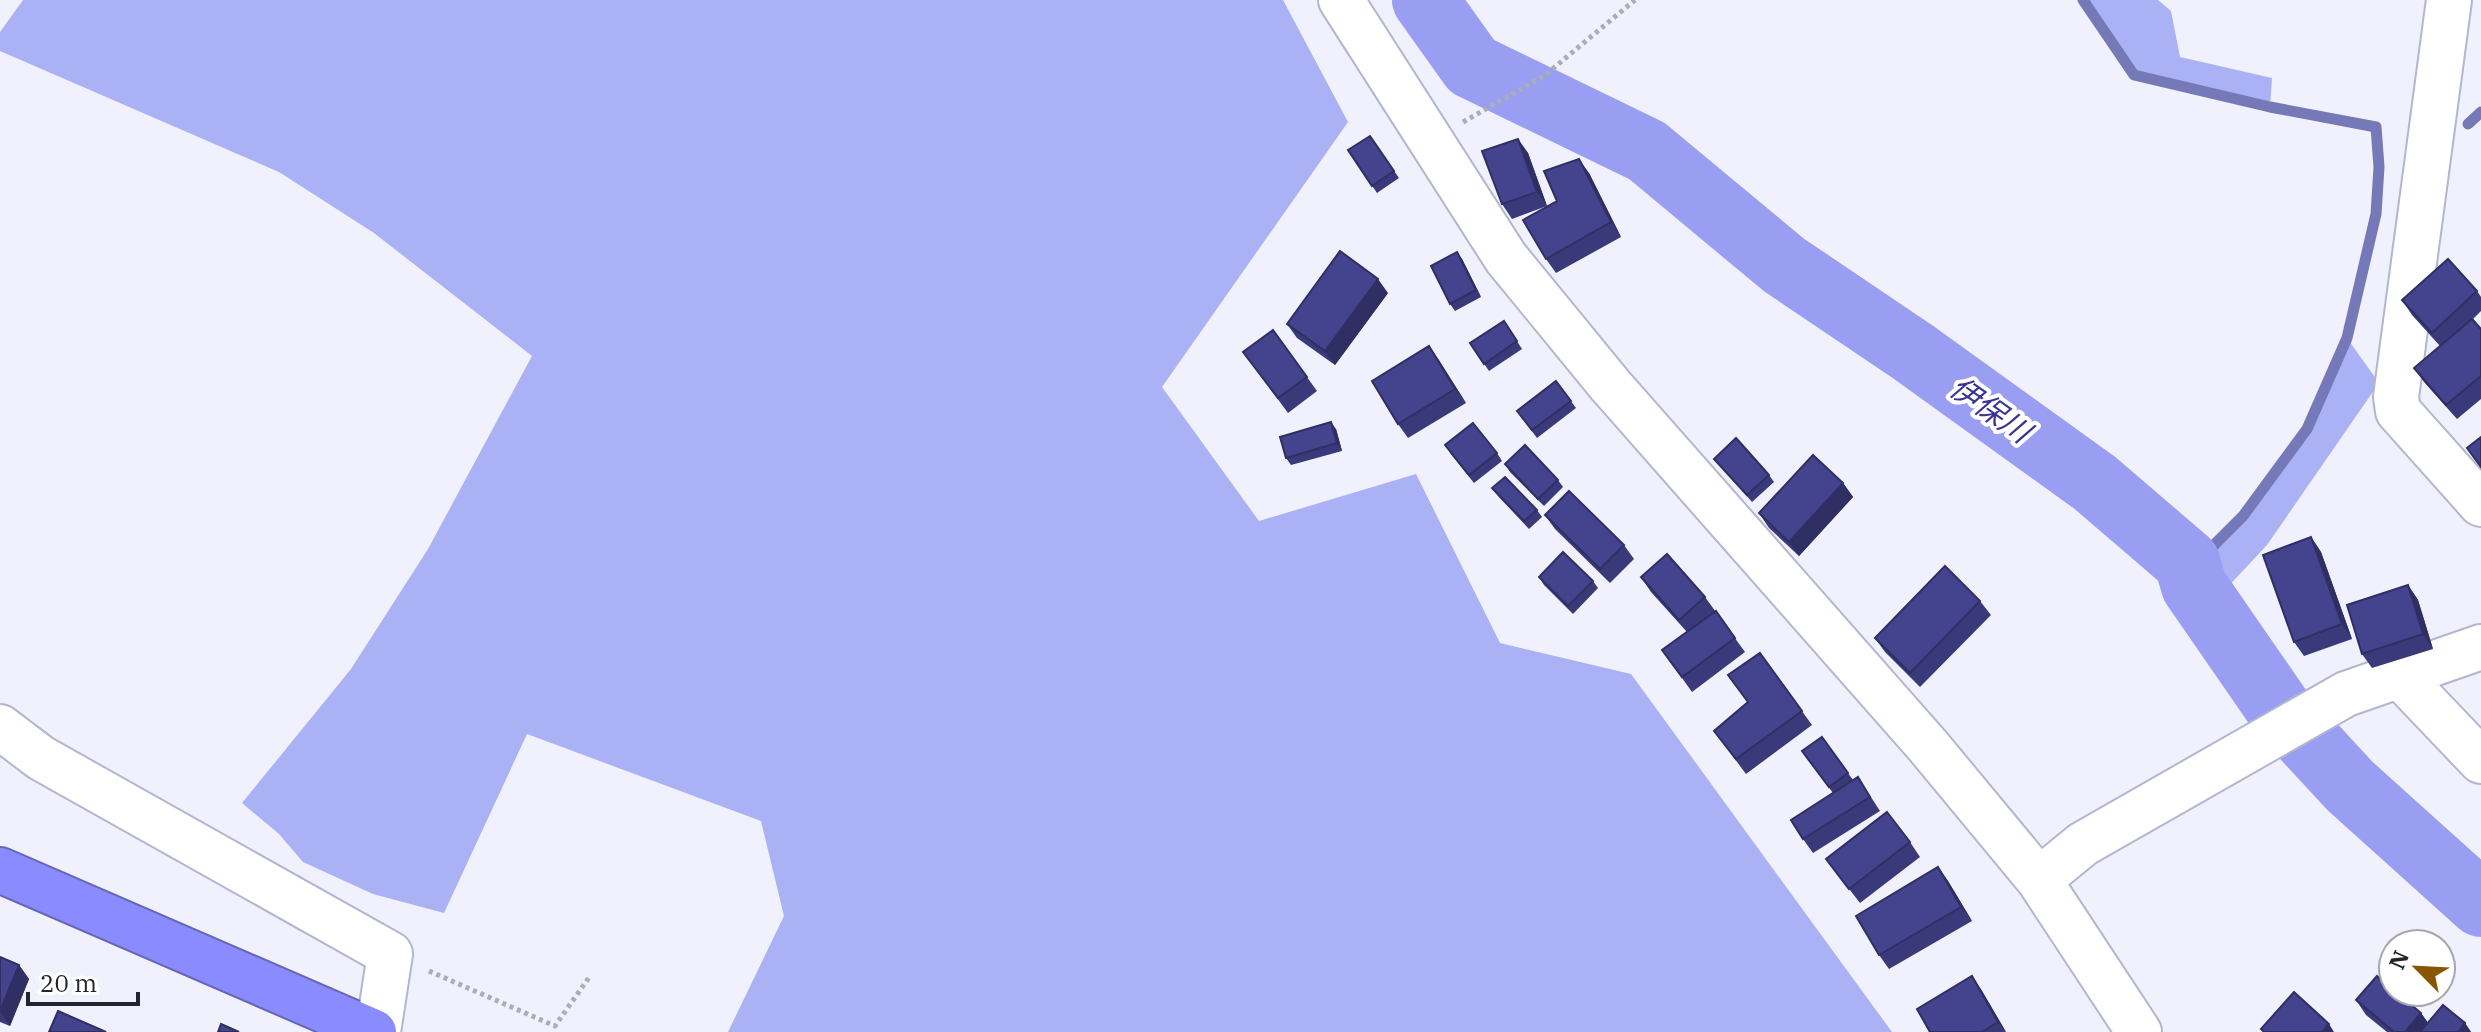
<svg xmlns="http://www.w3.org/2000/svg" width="2481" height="1032" font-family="'IBM Plex Serif','Noto Sans JP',serif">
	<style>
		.forest { fill: #abb1f5 }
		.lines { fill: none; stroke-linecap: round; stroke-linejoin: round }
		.stream { stroke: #7679b7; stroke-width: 11 }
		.river { stroke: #999ef2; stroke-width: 66 }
		.minor-casing { stroke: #b3b6cf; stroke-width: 48 }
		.highway-casing { stroke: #6567b6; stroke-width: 48 }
		.path { stroke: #acadb7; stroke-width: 5; stroke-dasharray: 4 4; stroke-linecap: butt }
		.minor { stroke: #fff; stroke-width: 44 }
		.highway { stroke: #898bff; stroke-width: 44 }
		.wall { fill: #3a3a7a }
		.shaded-wall { fill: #302f63 }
		.building { fill: #44438e; stroke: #302f63; stroke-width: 2 }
		.labels { text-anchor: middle; stroke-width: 8; stroke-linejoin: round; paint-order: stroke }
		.water-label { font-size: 30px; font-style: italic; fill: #3b3393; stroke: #fff }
	</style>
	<rect width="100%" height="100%" fill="#f0f1fc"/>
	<!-- forest -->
	<path class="forest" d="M23 0H1283L1348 122 1162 387 1259 521 1416 474 1500 643 1631 674 1892 1032H728L784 916 761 821 527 734 444 913 373 894 303 862 279 834 242 803 351 669 428 549 532 356 374 233 279 172 0 51V32Z
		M2083 0H2158L2171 11 2180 57 2272 78 2270 107 2134 75Z
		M2347 338 2379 383 2267 545 2222 593 2199 560 2243 516 2307 429Z"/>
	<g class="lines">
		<!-- stream -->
		<path class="stream" d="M2083 0 2134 75 2270 107 2376 127 2379 167 2376 214 2347 338 2307 429 2243 516 2199 560 2194 586
			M2468 124 2481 112"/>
		<!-- river -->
		<path class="river" d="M1425 0 1472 66 1647 151 1784 265 1913 352 2095 483 2187 562 2194 586 2279 709 2350 786 2481 904"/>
		<defs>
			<path id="minor" d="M1341 0 1506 258 1610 385 1928 746 2039 880 2139 1032
				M2449 0 2396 397 2398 411 2481 504
				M2399 675 2481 761
				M0 727 41 758 390 954 378 1032
				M2039 880 2083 844 2346 694 2481 647"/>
			<path id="highway" d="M0 870 374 1032"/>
		</defs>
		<!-- minor casing -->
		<use href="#minor" class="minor-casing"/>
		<!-- highway casing -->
		<use href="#highway" class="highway-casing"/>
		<!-- path -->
		<path class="path" d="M1463 122 1544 76 1635 0
			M429 971 555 1026 590 976"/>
		<!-- minor -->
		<use href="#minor" class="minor"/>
		<!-- highway -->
		<use href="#highway" class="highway"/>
	</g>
	<!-- wall -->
	<path class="wall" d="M1370 136 1399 178 1377 193 1348 150Z
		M1518 139 1528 153 1547 206 1512 219 1502 204Z
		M1589 173 1621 237 1556 273 1546 259 1557 201Z
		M1457 252 1462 259 1481 297 1455 311 1450 304Z
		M2477 291 2481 297V311L2473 319 2481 329V399L2457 419 2424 382 2414 368 2440 346 2412 315 2402 300Z
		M1388 293 1335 365 1297 338 1287 324Z
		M1504 321 1522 349 1489 371 1470 343Z
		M1273 330 1317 391 1288 413 1243 352Z
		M1429 346 1466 403 1408 438 1398 424Z
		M1556 381 1576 408 1537 438 1517 411Z
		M1336 429 1342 451 1291 465 1286 458Z
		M1450 453H1497L1502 461 1474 483Z
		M1714 459 1769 475 1774 482 1752 502Z
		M1505 464 1558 480 1563 487 1544 506 1510 472Z
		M1843 483 1853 497 1799 556 1769 528 1759 513Z
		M1492 488 1537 510 1542 517 1529 529 1498 496Z
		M1545 515 1624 545 1634 559 1610 583 1555 529Z
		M2311 537 2321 552 2352 639 2304 656 2294 642Z
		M1539 577 1593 581 1598 588 1573 614 1544 585Z
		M1641 577 1705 597 1745 652 1692 692 1662 650 1687 632 1651 592Z
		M2408 585 2418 600 2433 649 2372 668 2362 654Z
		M1980 601 1991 615 1920 687 1885 652 1875 638Z
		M1760 653 1812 725 1746 774 1714 731 1748 702 1728 675Z
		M1822 737 1853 780 1858 777 1880 811 1813 853 1803 839 1833 793 1802 751Z
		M1910 842 1920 857 1860 903 1826 859Z
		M1938 867 1948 881 1972 921 1889 969 1879 955Z
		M0 957 19 965 29 979 10 1026 0 1022Z
		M1972 976 1982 991 2006 1032H1930Z
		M2356 1000 2421 1013 2428 1023H2465L2471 1032H2387L2366 1015Z"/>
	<!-- shaded-wall -->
	<path class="shaded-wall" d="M1518 139 1528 153 1547 206 1537 192Z
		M1579 159 1589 173 1621 237 1611 222Z
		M1457 252 1462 259 1481 297 1476 290Z
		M1378 279 1388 293 1335 365 1325 351Z
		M1429 346 1439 360 1466 403 1455 389Z
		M1331 422 1336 429 1342 451 1337 443Z
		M1843 483 1853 497 1799 556 1789 542Z
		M2311 537 2321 552 2352 639 2342 624Z
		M2408 585 2418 600 2433 649 2423 634Z
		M1938 867 1948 881 1972 921 1961 907Z
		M19 965 29 979 10 1026 0 1011Z
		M1972 976 1982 991 2006 1032 1998 1022Z
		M2421 1013 2431 1027 2427 1032H2405Z
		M2465 1023 2471 1032H2458Z
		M2329 1024 2334 1032H2322Z"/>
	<!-- building -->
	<path class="building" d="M1370 136 1394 171 1372 186 1348 150Z
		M1518 139 1537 192 1502 204 1482 151Z
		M1579 159 1611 222 1546 259 1523 220 1557 201 1544 171Z
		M1340 251 1378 279 1325 351 1287 324Z
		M1457 252 1476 290 1450 304 1431 266Z
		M2448 259 2477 291 2432 333 2402 300Z
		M2472 319 2481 329V376L2446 405 2414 368Z
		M1504 321 1517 341 1484 364 1470 343Z
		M1273 330 1307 377 1278 398 1243 352Z
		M1429 346 1455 389 1398 424 1372 381Z
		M1556 381 1571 401 1532 430 1517 411Z
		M1331 422 1337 443 1286 458 1280 437Z
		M1473 423 1497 453 1469 475 1445 445Z
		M2481 437V467L2467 448Z
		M1736 438 1769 475 1747 495 1714 459Z
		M1525 445 1558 480 1538 499 1505 464Z
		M1813 455 1843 483 1789 542 1759 513Z
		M1505 477 1537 510 1524 521 1492 488Z
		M1569 491 1624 545 1600 569 1545 515Z
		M2311 537 2342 624 2294 642 2263 555Z
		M1563 552 1593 581 1568 606 1539 577Z
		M1667 554 1705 597 1679 620 1641 577Z
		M1945 566 1980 601 1910 673 1875 638Z
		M2408 585 2423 634 2362 654 2347 605Z
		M1716 611 1735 638 1682 677 1662 650Z
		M1760 653 1802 711 1736 759 1714 731 1748 702 1728 675Z
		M1822 737 1848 773 1829 787 1802 751Z
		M1858 777 1870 797 1803 839 1791 820Z
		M1887 812 1910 842 1849 889 1826 859Z
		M1938 867 1961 907 1879 955 1856 916Z
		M0 957 19 965 0 1011Z
		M1972 976 1998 1022 1982 1032H1930L1917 1009Z
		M2377 976 2393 989V992H2396L2421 1013 2405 1032H2394L2356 1000Z
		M2294 992 2329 1024 2322 1032H2264L2261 1029Z
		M2443 1005 2465 1023 2458 1032H2420Z
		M58 1011 106 1032H49Z
		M221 1024 239 1032H218Z"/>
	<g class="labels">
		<!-- water labels -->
		<g class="water-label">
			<text transform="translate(1990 410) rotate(35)" y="10">伊保川</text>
		</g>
	</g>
	<!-- north arrow -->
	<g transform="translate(2417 968) rotate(294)"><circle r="38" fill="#ffffff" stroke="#a7a7ab" stroke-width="2"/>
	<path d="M0-6L14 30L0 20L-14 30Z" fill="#885500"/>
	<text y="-12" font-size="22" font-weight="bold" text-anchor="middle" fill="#23242d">N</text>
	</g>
	<!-- scale -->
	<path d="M28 992v12h110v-12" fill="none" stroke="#23242d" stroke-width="4"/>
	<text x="40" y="992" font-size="24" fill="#23242d" stroke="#ffffff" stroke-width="6" paint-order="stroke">20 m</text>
</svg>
